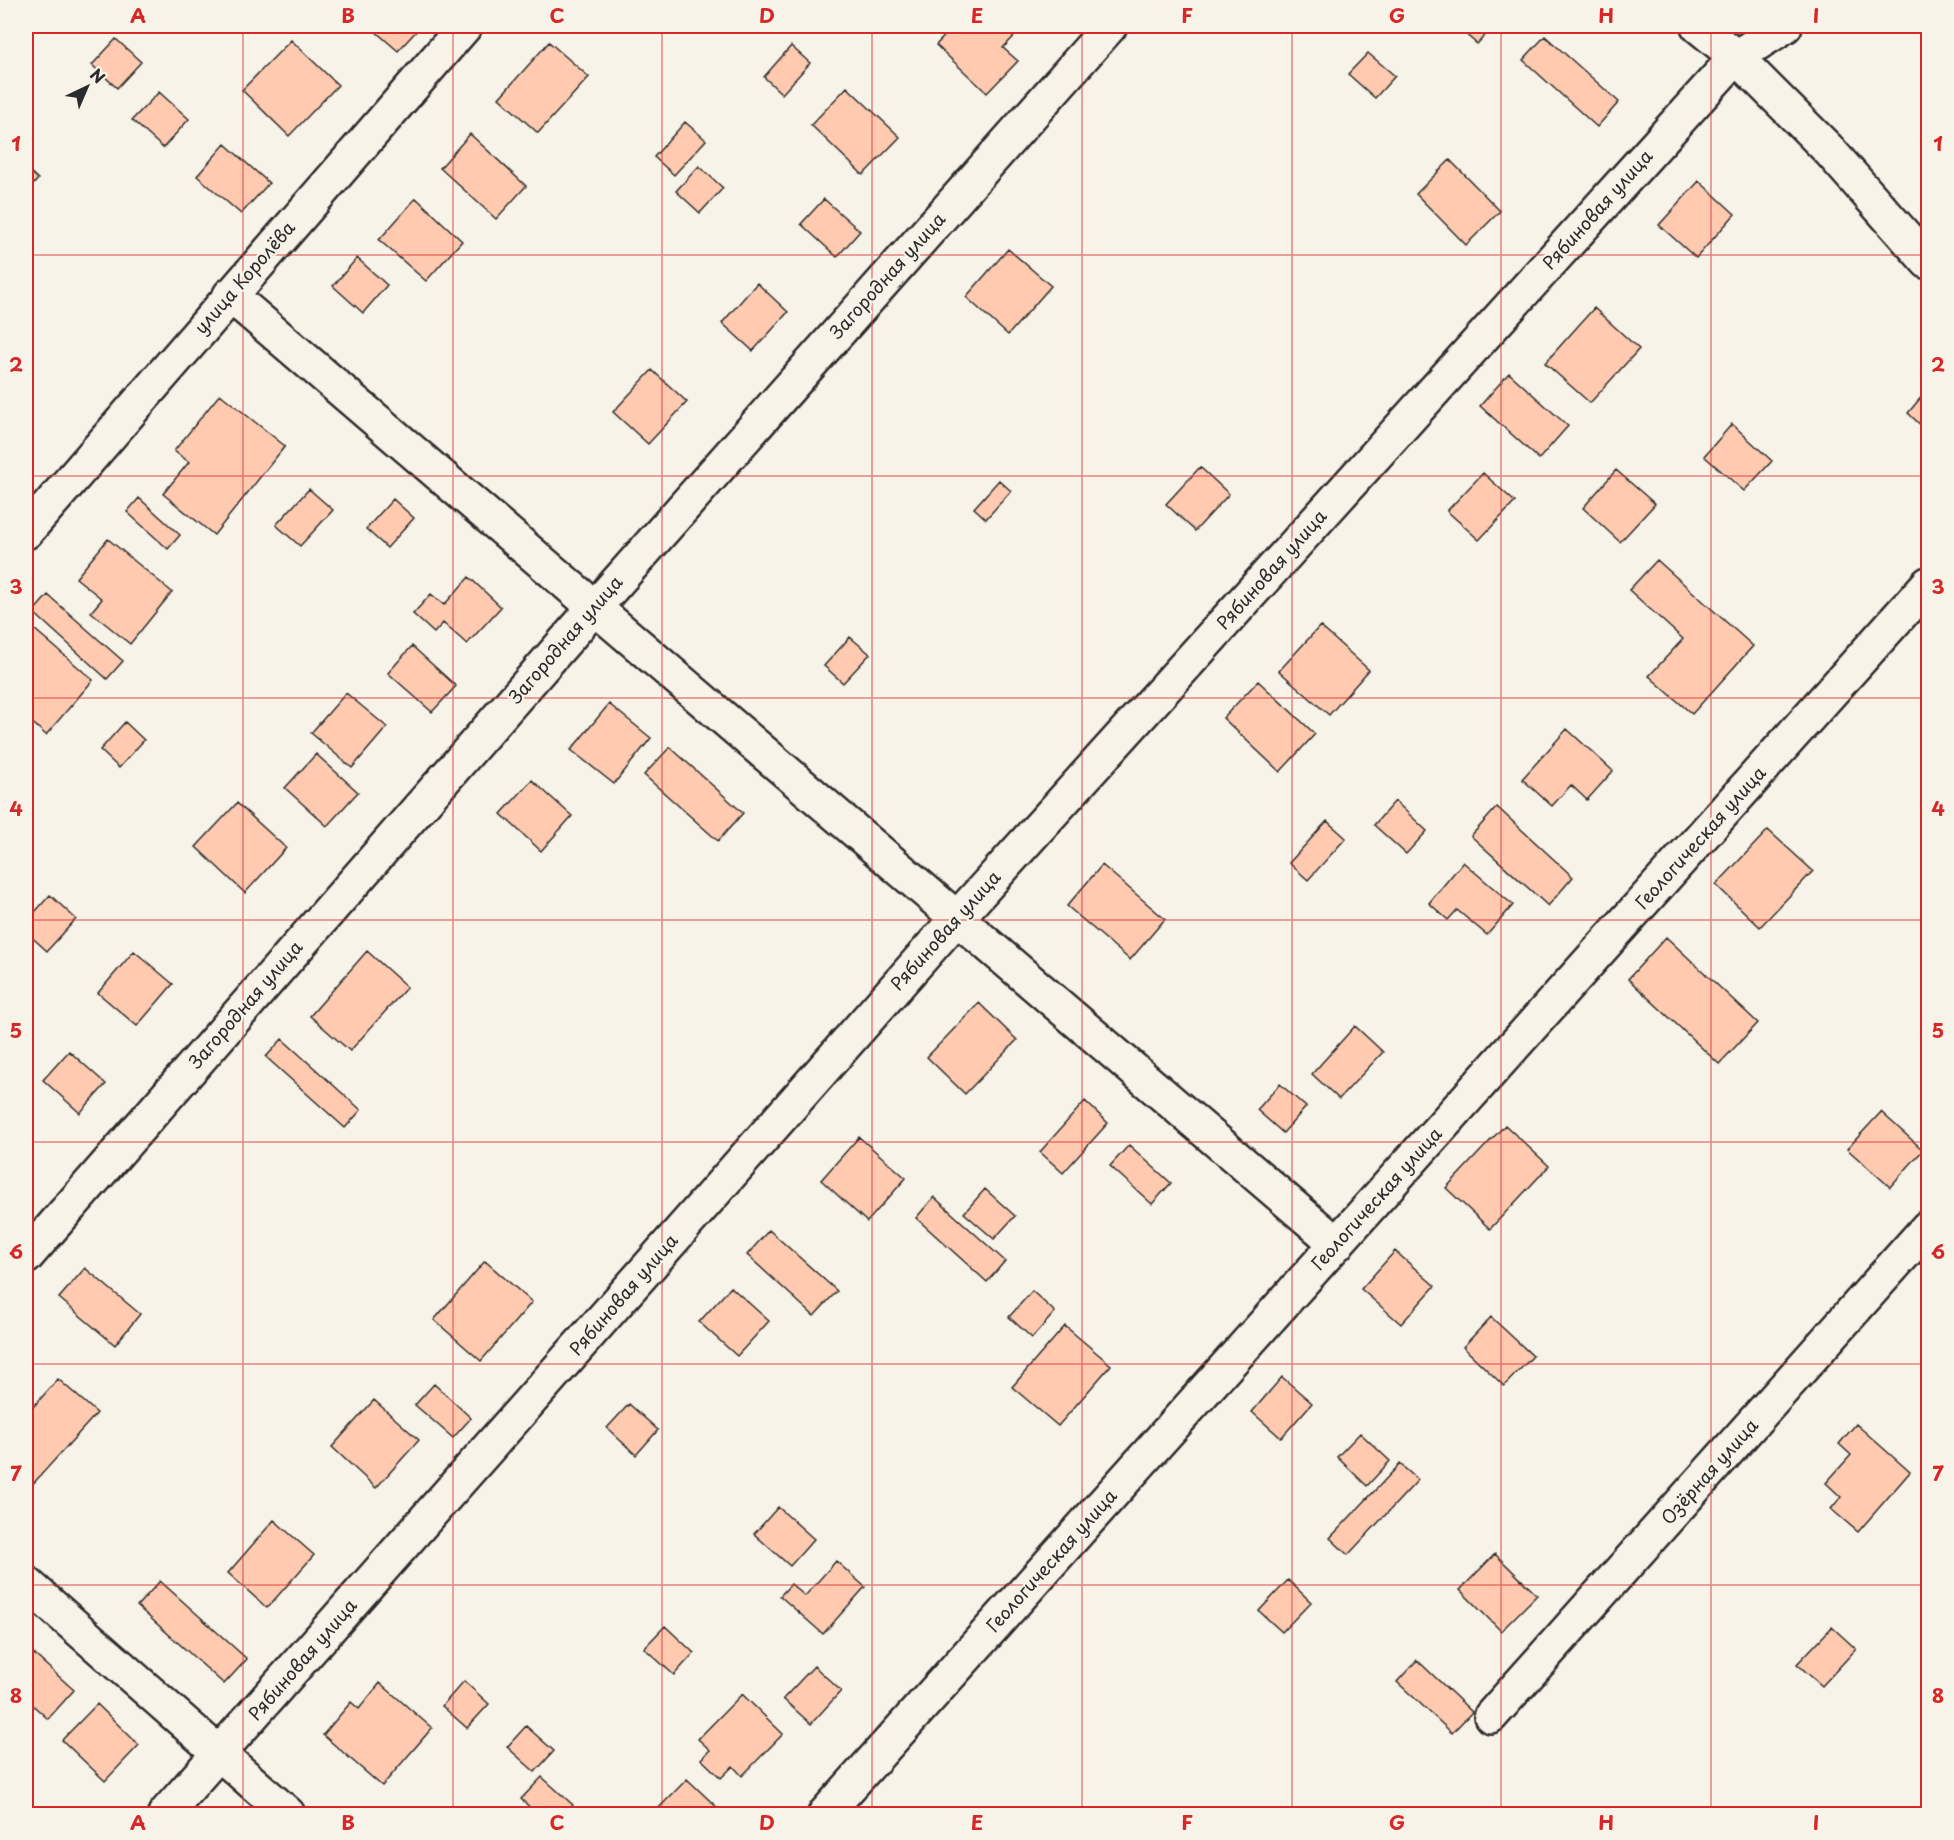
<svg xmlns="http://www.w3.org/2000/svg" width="1954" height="1840" font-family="'Playpen Sans',sans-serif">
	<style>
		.building { fill: #ffcaaf; stroke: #2b2b2b; stroke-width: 1.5 }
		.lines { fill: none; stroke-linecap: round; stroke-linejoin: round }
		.street-casing { stroke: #2b2b2b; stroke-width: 38 }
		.street { stroke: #f7f3e8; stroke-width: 33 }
		.grid { fill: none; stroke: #d62828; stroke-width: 1.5; stroke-opacity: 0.55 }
		.labels { text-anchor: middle; stroke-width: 4.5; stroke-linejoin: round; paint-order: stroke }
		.street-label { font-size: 18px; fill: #2b2b2b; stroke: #f7f3e8 }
		.neatline { fill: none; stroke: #d62828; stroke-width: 2 }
		.grid-label { font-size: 20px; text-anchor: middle; font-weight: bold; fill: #d62828 }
	</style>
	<rect width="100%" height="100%" fill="#f7f3e8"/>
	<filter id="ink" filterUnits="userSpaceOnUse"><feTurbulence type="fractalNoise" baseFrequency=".0167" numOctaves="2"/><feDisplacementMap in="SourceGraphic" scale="12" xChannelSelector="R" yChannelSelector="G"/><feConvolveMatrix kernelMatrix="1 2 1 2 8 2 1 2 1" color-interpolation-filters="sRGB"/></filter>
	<g filter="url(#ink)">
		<!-- building -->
		<path class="building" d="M380 26H421L398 51 375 31Z
			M954 26H1024L1003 48 1018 61 987 93 936 45Z
			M1456 26H1494L1477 44Z
			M1545 36 1619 102 1597 127 1523 60Z
			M116 39 141 62 117 88 92 65Z
			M291 40 338 85 289 136 242 90Z
			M549 42 589 77 538 133 499 98Z
			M791 46 810 63 782 94 764 77Z
			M1368 53 1395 76 1375 98 1348 74Z
			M847 87 900 137 863 175 811 125Z
			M159 92 189 119 163 148 132 120Z
			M685 122 706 140 674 175 654 157Z
			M470 134 526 186 496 219 440 168Z
			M225 144 269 183 241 214 197 176Z
			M1450 160 1500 211 1466 245 1416 194Z
			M699 166 723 188 700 213 676 191Z
			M26 168 38 179 26 193Z
			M1699 181 1735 214 1696 258 1659 225Z
			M416 198 462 241 426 281 379 240Z
			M824 199 860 231 837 257 801 224Z
			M1008 249 1051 286 1008 335 966 297Z
			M357 258 387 285 363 313 333 286Z
			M757 283 788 312 753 351 722 323Z
			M1594 308 1639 349 1590 403 1545 363Z
			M652 370 687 402 648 444 613 412Z
			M1509 373 1568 426 1539 459 1480 406Z
			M1928 389V432L1908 413Z
			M220 394 285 446 214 535 163 494 189 462 174 451Z
			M1732 424 1772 461 1744 491 1704 456Z
			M1200 467 1229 494 1195 531 1166 504Z
			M1616 470 1655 504 1620 542 1583 508Z
			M1483 473 1515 502 1479 540 1447 511Z
			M999 480 1011 491 986 519 974 508Z
			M309 489 333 510 300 546 276 525Z
			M139 498 180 535 168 549 127 512Z
			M393 499 414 518 387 548 366 529Z
			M108 539 172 592 130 644 91 612 102 599 76 578Z
			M1657 560 1753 646 1692 714 1649 676 1683 639 1629 590Z
			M469 577 501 607 467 644 443 623 434 633 413 614 431 594 444 605Z
			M48 595 123 661 107 679 33 612Z
			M26 622 93 680 46 735 26 717Z
			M1320 626 1369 670 1329 715 1279 671Z
			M850 637 870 654 843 683 824 666Z
			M412 646 456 686 432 712 388 673Z
			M1258 681 1315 734 1280 772 1223 718Z
			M346 693 387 727 352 768 311 733Z
			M609 704 651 738 614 784 571 750Z
			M125 722 144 740 119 768 100 750Z
			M1567 729 1613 771 1587 800 1571 785 1552 806 1522 779Z
			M670 747 743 813 718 841 644 775Z
			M316 754 358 792 327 826 285 788Z
			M532 780 572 816 541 851 501 814Z
			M1395 801 1427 831 1406 854 1374 825Z
			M237 803 286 848 245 893 196 847Z
			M1497 807 1573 877 1548 906 1471 836Z
			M1327 821 1346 838 1308 880 1289 863Z
			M1768 830 1813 871 1760 927 1716 885Z
			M1463 862 1513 905 1487 935 1457 910 1448 920 1429 903Z
			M1102 865 1165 919 1130 960 1067 906Z
			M50 895 76 919 47 951 26 932V922Z
			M1666 937 1758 1023 1719 1064 1628 979Z
			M134 951 173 984 137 1026 98 993Z
			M367 951 407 987 350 1051 310 1016Z
			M979 1003 1017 1040 965 1094 927 1057Z
			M1355 1026 1383 1052 1339 1099 1312 1074Z
			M282 1039 361 1110 345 1128 266 1057Z
			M69 1051 106 1084 80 1113 43 1080Z
			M1280 1084 1306 1107 1283 1133 1257 1110Z
			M1085 1101 1108 1123 1063 1173 1040 1152Z
			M1881 1112 1923 1150 1890 1187 1847 1149Z
			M1505 1125 1549 1166 1490 1229 1446 1188Z
			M859 1137 906 1178 867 1222 821 1180Z
			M1129 1145 1171 1183 1152 1204 1110 1166Z
			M985 1189 1015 1216 994 1239 964 1213Z
			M934 1197 1005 1261 987 1282 916 1218Z
			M769 1230 837 1291 814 1316 747 1255Z
			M1395 1251 1435 1286 1401 1324 1361 1289Z
			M485 1261 532 1302 481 1361 434 1320Z
			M85 1268 140 1314 115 1345 59 1298Z
			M731 1287 769 1321 737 1356 699 1322Z
			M1032 1291 1055 1312 1032 1338 1009 1317Z
			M1491 1317 1533 1356 1504 1386 1463 1347Z
			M1065 1326 1111 1365 1058 1426 1012 1387Z
			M1282 1377 1312 1403 1281 1438 1252 1412Z
			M58 1379 97 1413 31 1486 26 1481V1415Z
			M434 1384 471 1418 453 1438 415 1405Z
			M374 1400 419 1440 376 1488 332 1447Z
			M629 1404 658 1430 636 1455 607 1428Z
			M1856 1424 1910 1472 1858 1532 1831 1509 1841 1497 1826 1483 1851 1455 1839 1444Z
			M1360 1433 1390 1461 1367 1486 1337 1457Z
			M1400 1464 1418 1480 1348 1555 1330 1538Z
			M778 1507 814 1539 790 1566 754 1534Z
			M274 1520 314 1555 267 1608 228 1573Z
			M1495 1554 1537 1595 1501 1631 1460 1590Z
			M836 1561 865 1587 823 1634 780 1596 791 1584 805 1596Z
			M1288 1580 1311 1602 1282 1632 1259 1611Z
			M160 1581 247 1659 224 1684 137 1606Z
			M665 1626 694 1653 674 1675 644 1648Z
			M1832 1627 1856 1649 1822 1686 1797 1664Z
			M26 1647 74 1690 48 1719 26 1699Z
			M1417 1660 1472 1712 1452 1733 1397 1682Z
			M814 1666 841 1691 811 1724 783 1699Z
			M464 1681 489 1704 467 1728 442 1706Z
			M380 1683 432 1728 382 1786 323 1735 351 1702 359 1709Z
			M742 1694 783 1734 742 1776 733 1766 721 1778 701 1759 710 1750 698 1739Z
			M97 1704 139 1745 105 1781 62 1740Z
			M526 1726 554 1751 535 1772 507 1747Z
			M542 1777 573 1805 564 1814H537L521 1799Z
			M687 1779 724 1814H653Z"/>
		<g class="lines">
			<defs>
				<path id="street" d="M1698 26 1736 57 1828 149 1928 262
					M230 295 1337 1244
					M26 532 465 26
					M26 1257 595 607 1110 26
					M26 1583 288 1814
					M1491 1716 1928 1227
					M165 1814 957 918 1736 57 1785 26
					M825 1814 1928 584"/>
			</defs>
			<!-- street casing -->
			<use href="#street" class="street-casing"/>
			<!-- street -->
			<use href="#street" class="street"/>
		</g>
	</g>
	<!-- grid -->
	<path class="grid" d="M243 26V1814M453 26V1814M662 26V1814M872 26V1814M1082 26V1814M1292 26V1814M1501 26V1814M1711 26V1814M26 255H1928M26 476H1928M26 698H1928M26 920H1928M26 1142H1928M26 1364H1928M26 1585H1928"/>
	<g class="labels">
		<!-- street labels -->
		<g class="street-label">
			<text transform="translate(1598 210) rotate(-48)" y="6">Рябиновая улица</text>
			<text transform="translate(888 276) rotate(-48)" y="6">Загородная улица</text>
			<text transform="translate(245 278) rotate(-49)" y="6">улица Королёва</text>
			<text transform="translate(1272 570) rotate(-48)" y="6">Рябиновая улица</text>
			<text transform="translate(566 640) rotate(-49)" y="6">Загородная улица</text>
			<text transform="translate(1701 838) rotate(-48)" y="6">Геологическая улица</text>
			<text transform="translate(946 931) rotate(-48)" y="6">Рябиновая улица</text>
			<text transform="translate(246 1005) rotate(-49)" y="6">Загородная улица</text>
			<text transform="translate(1377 1199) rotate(-48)" y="6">Геологическая улица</text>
			<text transform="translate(624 1295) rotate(-49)" y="6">Рябиновая улица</text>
			<text transform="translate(1710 1472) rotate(-48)" y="6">Озёрная улица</text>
			<text transform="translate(1052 1561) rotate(-48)" y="6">Геологическая улица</text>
			<text transform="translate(303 1660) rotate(-49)" y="6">Рябиновая улица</text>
		</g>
	</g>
	<!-- margin -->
	<rect width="1954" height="1840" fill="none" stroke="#f7f3e8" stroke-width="66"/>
	<!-- north arrow -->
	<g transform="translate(87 87) rotate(44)" stroke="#f7f3e8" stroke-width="4.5" paint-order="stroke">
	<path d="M0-4.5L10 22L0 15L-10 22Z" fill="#2b2b2b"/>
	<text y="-9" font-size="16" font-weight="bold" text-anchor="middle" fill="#2b2b2b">N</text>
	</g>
	<rect x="33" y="33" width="1888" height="1774" class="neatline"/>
	<g class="grid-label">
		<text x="138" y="23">A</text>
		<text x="348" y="23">B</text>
		<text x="557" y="23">C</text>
		<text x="767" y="23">D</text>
		<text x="977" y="23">E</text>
		<text x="1187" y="23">F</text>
		<text x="1397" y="23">G</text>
		<text x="1606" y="23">H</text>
		<text x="1816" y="23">I</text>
		<text x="16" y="151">1</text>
		<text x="1938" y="151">1</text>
		<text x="16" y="372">2</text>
		<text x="1938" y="372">2</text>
		<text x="16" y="594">3</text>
		<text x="1938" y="594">3</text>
		<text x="16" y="816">4</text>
		<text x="1938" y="816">4</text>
		<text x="16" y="1038">5</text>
		<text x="1938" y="1038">5</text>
		<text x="16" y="1259">6</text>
		<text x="1938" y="1259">6</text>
		<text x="16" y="1481">7</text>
		<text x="1938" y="1481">7</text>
		<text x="16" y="1703">8</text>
		<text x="1938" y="1703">8</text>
		<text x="138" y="1830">A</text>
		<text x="348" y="1830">B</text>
		<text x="557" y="1830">C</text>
		<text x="767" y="1830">D</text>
		<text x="977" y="1830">E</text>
		<text x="1187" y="1830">F</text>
		<text x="1397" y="1830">G</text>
		<text x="1606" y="1830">H</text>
		<text x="1816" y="1830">I</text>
	</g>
</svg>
